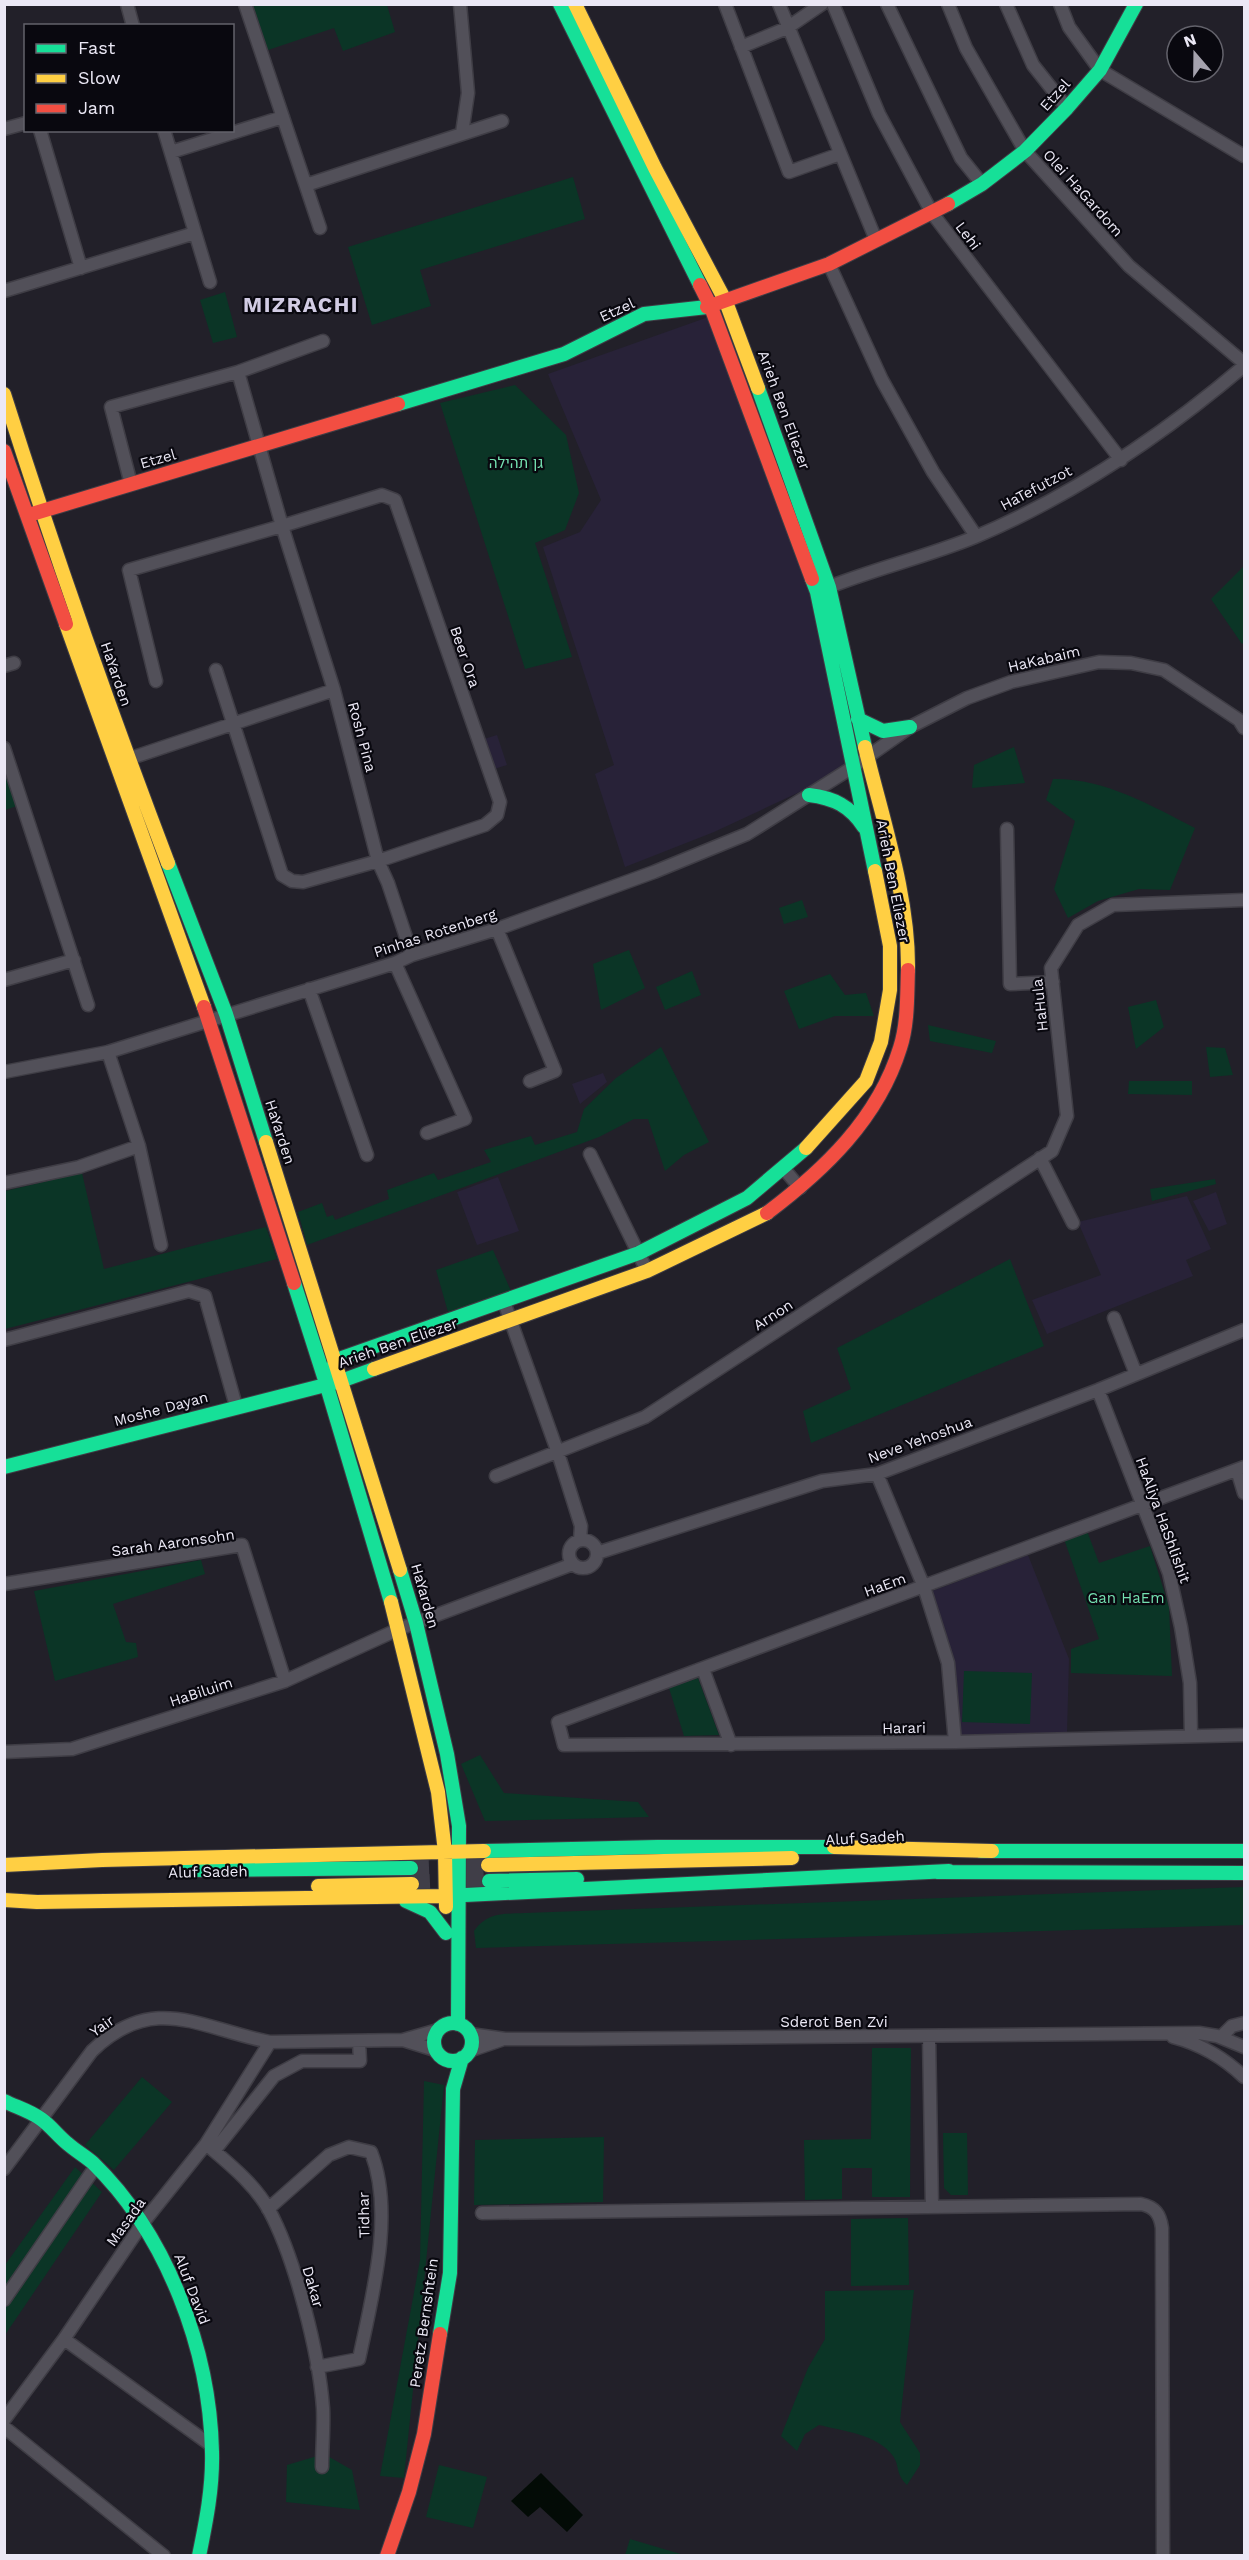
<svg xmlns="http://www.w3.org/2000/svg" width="1249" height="2560" font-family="'Work Sans',Heebo,sans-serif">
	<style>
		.built { fill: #282238 }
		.green { fill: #0b3526 }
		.water { fill: #030b06 }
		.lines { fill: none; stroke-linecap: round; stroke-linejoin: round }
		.secondary-tunnel { stroke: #403e48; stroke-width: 18; stroke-dasharray: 18 9; stroke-linecap: butt }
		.street-casing { stroke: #3f3d45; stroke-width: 15 }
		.fast-casing { stroke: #3f3d45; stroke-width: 16 }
		.slow-casing { stroke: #3f3d45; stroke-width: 16 }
		.jam-casing { stroke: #3f3d45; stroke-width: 16 }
		.street { stroke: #525059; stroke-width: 12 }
		.fast { stroke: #16e098; stroke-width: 14 }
		.slow { stroke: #ffcf43; stroke-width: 14 }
		.jam { stroke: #f24e42; stroke-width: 14 }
		.labels { text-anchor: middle; stroke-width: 4.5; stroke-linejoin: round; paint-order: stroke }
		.street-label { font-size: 15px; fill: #ebe8f5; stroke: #09080f }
		.park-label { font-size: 15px; fill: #74e1b1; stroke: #09080f }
		.district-label { font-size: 21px; font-weight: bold; letter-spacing: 1.5px; fill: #d2cce4; stroke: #09080f }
	</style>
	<rect width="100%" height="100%" fill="#222029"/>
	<!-- built -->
	<path class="built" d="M714 315 809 592 847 770 714 832 625 867 595 774 614 765 543 547 580 532 601 500 548 374Z
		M497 735 507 765 494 769 484 739Z
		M603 1073 607 1082 580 1104 572 1084Z
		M498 1177 519 1231 477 1245 457 1192Z
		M1216 1192 1227 1224 1209 1231 1193 1201Z
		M1187 1196 1211 1249 1186 1260 1193 1276 1047 1334 1032 1300 1101 1275 1078 1222Z
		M1028 1555 1069 1659 1067 1733 958 1735 953 1664 932 1591Z"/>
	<!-- green -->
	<path class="green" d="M253 5H387L395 32 343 51 334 28 268 50Z
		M573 177 585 219 420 270 431 306 372 325 348 247Z
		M225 292 237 337 213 343 200 300Z
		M515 385 566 435 579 493 565 530 535 543 572 657 525 669 440 403Z
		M1244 566V642L1242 644 1211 599Z
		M1014 747 1025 783 972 788 974 765Z
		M4 767 17 806 5 810H4Z
		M1053 779C1104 778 1150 805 1195 828L1170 890 1139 889 1098 901 1068 918 1054 889 1075 821 1046 800Z
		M802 900 808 917 784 924 779 908Z
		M629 950 645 988 601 1010 593 964Z
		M692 971 701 995 665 1010 656 987Z
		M830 974 845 995 866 993 874 1016H835L799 1029 784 991Z
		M1156 1000 1164 1027 1136 1049 1128 1007Z
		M928 1025 996 1041 992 1053 930 1041Z
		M661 1047 709 1142 684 1155 665 1171 648 1119H634L599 1137 307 1245 298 1212 322 1203 327 1217 333 1215 335 1220 389 1199 387 1190 434 1173 438 1180 491 1162 484 1150 531 1136 535 1145 577 1132 584 1109 616 1078Z
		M1206 1047 1225 1048 1233 1075 1210 1077Z
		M1129 1081H1192V1095L1128 1094Z
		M82 1173 104 1269 266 1227 277 1259 5 1329V1191Z
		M1215 1179 1216 1184 1152 1201 1150 1189Z
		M493 1250 511 1291 448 1312 436 1270Z
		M1010 1259 1044 1346 811 1443 803 1411 851 1389 837 1348Z
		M1087 1531 1099 1563 1150 1546 1169 1607 1172 1676 1071 1673V1649L1099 1639 1064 1539Z
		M201 1560 205 1574 113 1604 126 1642 136 1643 138 1657 55 1681 34 1591Z
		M964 1671 1032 1673 1030 1724 962 1722Z
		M698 1678 719 1735 684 1736 669 1688Z
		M480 1755 504 1793 638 1802 649 1817 485 1821 461 1764Z
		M1244 1887V1925L476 1948 474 1931C488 1912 503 1914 525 1913Z
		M872 2048H911L910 2197H872V2168H842V2199L805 2200 804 2140 871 2139Z
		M142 2077 172 2102 114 2170 85 2145Z
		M424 2081 444 2085 404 2478 380 2476 420 2260Z
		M943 2133H967L968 2195H951L944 2188Z
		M604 2137 603 2202 474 2205 475 2140Z
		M75 2167 102 2192 5 2335V2265Z
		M908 2218 909 2285 851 2286V2219Z
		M914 2290 900 2422 920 2453V2465L907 2485C895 2473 900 2466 893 2456 877 2434 843 2431 819 2425L805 2434 797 2451 781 2436 808 2368 825 2339V2291Z
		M324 2454 352 2470 360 2510 286 2502 287 2465Z
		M439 2465 487 2477 473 2528 426 2517Z
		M630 2539 684 2555H625Z"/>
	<!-- water -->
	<path class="water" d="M541 2473 583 2515 567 2532 540 2507 528 2517 511 2501Z"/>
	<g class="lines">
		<!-- secondary-tunnel -->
		<path class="secondary-tunnel" d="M411 1868 488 1865
			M412 1884 489 1881"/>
		<defs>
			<path id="street" d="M127 4 133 26
				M245 4 320 228
				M460 4 468 93 462 133
				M725 4 789 172 840 154
				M779 4 876 240
				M833 4 879 114 932 213 1121 460
				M887 4 961 158 982 184
				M948 4 966 48 1025 151 1129 266 1244 363
				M1006 4 1033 65 1067 108
				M1060 4 1069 27 1100 70 1244 156
				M741 47 787 28 822 4
				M4 129 26 123
				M40 130 81 268
				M164 130 210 282
				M171 152 283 117
				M306 185 502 121
				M829 264 882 380 933 472 976 536
				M4 291 195 233
				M238 372 282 526 334 690 378 861 388 883 412 955
				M131 484 111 407 238 372 323 341
				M824 589C873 569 926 557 975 537 1074 495 1163 435 1244 366
				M4 666 14 663
				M156 681 129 570 282 526 382 495 395 500 500 802 497 815 485 825 378 861 303 882 292 881 282 875 216 670
				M4 748 88 1005
				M128 759 334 690
				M1007 829 1010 984 1053 982
				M497 929 555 1071 530 1081
				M395 963 465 1119 427 1133
				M4 980 74 960
				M309 989 367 1155
				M108 1052 139 1146 161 1245
				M4 1072 108 1052 395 963 412 955 497 929 654 872 747 834 853 767 910 727 967 698 1011 682 1099 662 1131 663 1164 670 1239 720 1244 728
				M590 1154 647 1271
				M1040 1158 1073 1223
				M784 1169 800 1188
				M4 1183 79 1167 139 1146
				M504 1302 558 1453 581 1526 580 1540
				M1114 1318 1136 1374
				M4 1340 189 1291 205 1296 236 1406
				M1098 1390 1169 1573 1181 1627 1190 1683 1191 1736
				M1244 1467 558 1722 564 1745 955 1742 1244 1735
				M1237 1470 1244 1493
				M877 1474 924 1587 948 1663 955 1742
				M496 1476 645 1417 1052 1151 1067 1116 1051 968 1078 925 1113 905 1244 900
				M569 1554a14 14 0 1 1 28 0a14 14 0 1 1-28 0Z
				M597 1553 822 1481 877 1474 1098 1390 1244 1330
				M4 1584 242 1545 285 1681
				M703 1669 731 1745
				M4 1752 72 1749 285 1681 399 1629 573 1564
				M470 2034 505 2039H580L1199 2033 1217 2036 1244 2047
				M929 2036 932 2207
				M1173 2037C1200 2044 1224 2058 1244 2077
				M1221 2037 1232 2026 1244 2023
				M403 2040 435 2050
				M469 2051 501 2040
				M206 2144C228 2163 254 2183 269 2210 295 2258 319 2353 323 2408 324 2427 322 2448 322 2467
				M214 2151 274 2076 302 2061H360L359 2041
				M4 2169 92 2051C154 1991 201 2029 270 2042L403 2040 438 2030
				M268 2209 329 2155 349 2147 371 2152C395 2213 372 2297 359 2359L317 2367
				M482 2213 1141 2204C1155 2207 1160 2214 1162 2228L1163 2556
				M4 2300 96 2166
				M64 2339 212 2446
				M4 2420 64 2339 142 2224 206 2144 270 2042
				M4 2427 164 2556"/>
			<path id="fast" d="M560 4 700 285
				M948 204 982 184 1025 151 1067 108 1100 70 1136 4
				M758 388 829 587 865 747
				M398 404 564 354 644 314 707 307
				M812 579 817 592 875 871
				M858 719 883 731 910 727
				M809 795C834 798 850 806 864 827
				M168 863 226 1014 266 1142
				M294 1283 326 1383 391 1602
				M326 1383 336 1360 639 1253 747 1198 806 1148
				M4 1467 341 1381 374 1369
				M400 1570 416 1623 447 1754 459 1826 458 2024
				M484 1851 657 1847H834
				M981 1851H1244
				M188 1870 411 1868
				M937 1872 1244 1873
				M489 1881 577 1879
				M445 1896 949 1871
				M406 1901 430 1912 446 1933
				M434 2042a19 19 0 1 1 38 0a19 19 0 1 1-38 0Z
				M4 2101C16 2107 30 2111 41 2119 51 2126 58 2136 68 2144 76 2151 85 2156 93 2163 167 2235 210 2350 212 2452 213 2487 206 2522 199 2556
				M440 2334 450 2273 453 2089 462 2058"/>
			<path id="slow" d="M575 4 655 168 726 302 758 388
				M4 394C54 552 109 708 168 863
				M66 624 204 1007
				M865 747C882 818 909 896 908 970
				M266 1142 400 1570
				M806 1148 866 1081 881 1042 890 990V946L875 871
				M374 1369 647 1271 767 1213
				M391 1602 438 1792 445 1852 446 1907
				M834 1847 992 1851
				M4 1865 102 1860 484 1851
				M488 1865 792 1858
				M318 1886 412 1884
				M4 1900 37 1902 445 1896"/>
			<path id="jam" d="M700 285 711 307 812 579
				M707 307 829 264 948 204
				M4 451 66 624
				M32 514 398 404
				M204 1007 294 1283
				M767 1213C824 1170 878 1119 900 1048 908 1024 907 995 908 970
				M387 2556 409 2492 424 2434 440 2334"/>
		</defs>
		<!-- street casing -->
		<use href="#street" class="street-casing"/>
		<!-- fast casing -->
		<use href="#fast" class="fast-casing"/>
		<!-- slow casing -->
		<use href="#slow" class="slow-casing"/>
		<!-- jam casing -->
		<use href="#jam" class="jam-casing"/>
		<!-- street -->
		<use href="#street" class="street"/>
		<!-- fast -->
		<use href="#fast" class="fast"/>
		<!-- slow -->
		<use href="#slow" class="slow"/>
		<!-- jam -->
		<use href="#jam" class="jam"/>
	</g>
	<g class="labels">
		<!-- street labels -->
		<g class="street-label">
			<text transform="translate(1055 95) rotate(-48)" y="5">Etzel</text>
			<text transform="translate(1083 193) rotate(48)" y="5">Olei HaGardom</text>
			<text transform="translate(968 236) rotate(53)" y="5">Lehi</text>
			<text transform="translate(617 310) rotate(-25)" y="5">Etzel</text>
			<text transform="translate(784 410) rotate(70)" y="5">Arieh Ben Eliezer</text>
			<text transform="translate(158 459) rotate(-16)" y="5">Etzel</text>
			<text transform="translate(1036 488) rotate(-28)" y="5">HaTefutzot</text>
			<text transform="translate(465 657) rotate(71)" y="5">Beer Ora</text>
			<text transform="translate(1044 659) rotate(-13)" y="5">HaKabaim</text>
			<text transform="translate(116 674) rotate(71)" y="5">HaYarden</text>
			<text transform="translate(362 737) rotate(75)" y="5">Rosh Pina</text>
			<text transform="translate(893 881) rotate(79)" y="5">Arieh Ben Eliezer</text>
			<text transform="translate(435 933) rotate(-18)" y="5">Pinhas Rotenberg</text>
			<text transform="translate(1040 1005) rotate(-96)" y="5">HaHula</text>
			<text transform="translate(280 1132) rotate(72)" y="5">HaYarden</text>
			<text transform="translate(773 1315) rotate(-33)" y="5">Arnon</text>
			<text transform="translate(398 1343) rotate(-19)" y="5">Arieh Ben Eliezer</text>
			<text transform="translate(161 1409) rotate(-15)" y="5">Moshe Dayan</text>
			<text transform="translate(920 1440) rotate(-20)" y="5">Neve Yehoshua</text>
			<text transform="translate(1163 1520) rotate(70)" y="5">HaAliya HaShlishit</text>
			<text transform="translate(173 1543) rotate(-8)" y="5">Sarah Aaronsohn</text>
			<text transform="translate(885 1585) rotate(-20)" y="5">HaEm</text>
			<text transform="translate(425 1596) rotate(74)" y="5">HaYarden</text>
			<text transform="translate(201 1692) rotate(-18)" y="5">HaBiluim</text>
			<text transform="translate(904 1728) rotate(-1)" y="5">Harari</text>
			<text transform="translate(865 1838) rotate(-3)" y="5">Aluf Sadeh</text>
			<text transform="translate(208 1872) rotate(-1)" y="5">Aluf Sadeh</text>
			<text x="834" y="2027">Sderot Ben Zvi</text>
			<text transform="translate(102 2026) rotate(-35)" y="5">Yair</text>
			<text transform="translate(364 2215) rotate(-91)" y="5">Tidhar</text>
			<text transform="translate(126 2222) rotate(-54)" y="5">Masada</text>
			<text transform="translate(313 2287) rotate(74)" y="5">Dakar</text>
			<text transform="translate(192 2289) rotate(69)" y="5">Aluf David</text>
			<text transform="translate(424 2323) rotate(-82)" y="5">Peretz Bernshtein</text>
		</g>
		<!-- park labels -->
		<g class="park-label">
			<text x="516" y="468">גן תהילה</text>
			<text x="1126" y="1603">Gan HaEm</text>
		</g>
		<!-- district labels -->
		<g class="district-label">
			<text x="301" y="312">MIZRACHI</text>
		</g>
	</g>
	<!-- border -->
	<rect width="1249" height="2560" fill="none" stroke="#ebe8f5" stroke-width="12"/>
	<!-- legend -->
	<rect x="24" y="24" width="210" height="108" fill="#09080f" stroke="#63626b" stroke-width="1.5"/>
	<rect x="36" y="44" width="30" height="9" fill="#16e098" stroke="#63626b" stroke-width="1.5"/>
	<text x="78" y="54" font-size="18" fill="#ebe8f5">Fast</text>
	<rect x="36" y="74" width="30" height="9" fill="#ffcf43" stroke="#63626b" stroke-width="1.5"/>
	<text x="78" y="84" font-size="18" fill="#ebe8f5">Slow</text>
	<rect x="36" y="104" width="30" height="9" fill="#f24e42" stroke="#63626b" stroke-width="1.5"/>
	<text x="78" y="114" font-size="18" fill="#ebe8f5">Jam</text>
	<!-- north arrow -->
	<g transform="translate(1195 54) rotate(340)"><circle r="28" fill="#09080f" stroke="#63626b" stroke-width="1.5"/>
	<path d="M0-4.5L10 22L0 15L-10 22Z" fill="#a5a2ae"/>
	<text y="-9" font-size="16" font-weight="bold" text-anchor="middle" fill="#ebe8f5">N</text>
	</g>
</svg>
